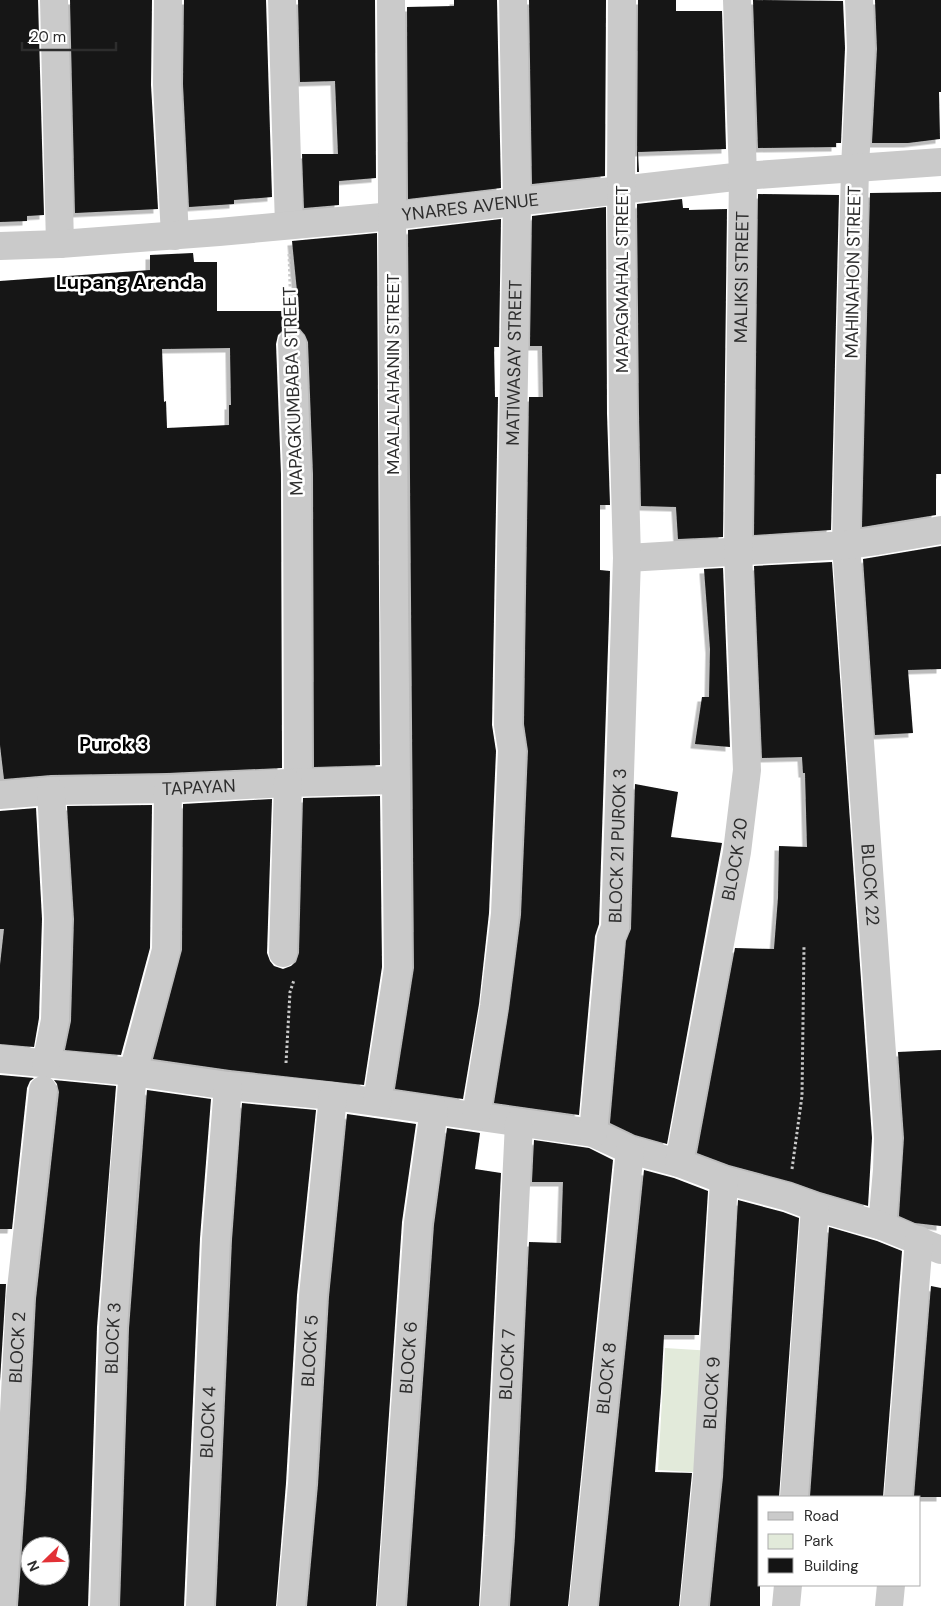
<svg xmlns="http://www.w3.org/2000/svg" width="941" height="1606" font-family="'DM Sans',sans-serif">
	<style>
		.green { fill: #e2eada }
		.building { fill: #141414; fill-rule: evenodd; filter: url(#shadow) }
		.lines { fill: none; stroke-linecap: round; stroke-linejoin: round }
		.path { stroke: #cacaca; stroke-width: 3; stroke-dasharray: 2.5 2.5; stroke-linecap: butt }
		.street { stroke: #cacaca; stroke-width: 28 }
		.labels { text-anchor: middle; stroke-width: 5; stroke-linejoin: round; paint-order: stroke }
		.street-label { font-size: 18px; fill: #2d2d2d; stroke: #fff }
		.neighbourhood-label { font-size: 19px; font-weight: bold; fill: #000; stroke: #fff }
		.quarter-label { font-size: 20px; font-weight: bold; fill: #000; stroke: #fff }
	</style>
	<defs>
		<filter id="shadow"><feDropShadow dx="-4.5" dy="4.5" stdDeviation="0" flood-color="#0004"/></filter>
	</defs>
	<rect width="100%" height="100%" fill="#fff"/>
	<!-- green -->
	<path class="green" d="M665 1348 713 1351 706 1473 658 1470Z"/>
	<!-- building -->
	<path class="building" d="M0 0H38L44 215 27 216V221L0 222Z
		M70 0H152L151 85 158 209 75 213Z
		M184 0H266L272 197 234 200V204L189 207 183 84Z
		M298 0H375L376 178 339 181V205L304 208 302 154H338L335 81 300 82Z
		M454 0H497L501 188 408 199 407 7 454 6Z
		M529 0H606L605 176 532 184Z
		M638 0H676V11H722L726 149 638 152 639 172H637Z
		M753 0 843 1 845 48 841 143H836V147L758 148Z
		M875 0H941V92H939L940 139 908 143H872L877 49Z
		M941 192V474H936V515L862 527 870 193Z
		M758 194 839 195 831 530 754 535Z
		M682 199 683 208H689V210L727 209 723 537 678 539 676 507 641 506 639 414 637 204Z
		M606 207 607 414 610 505H600V570L610 571 609 616 599 924 595 936 579 1115 494 1103 509 1009 521 915 528 751 524 724 529 397H543L542 346H530L532 216Z
		M501 219 499 347H494L495 397H498L492 725 496 751 489 913 479 1004 463 1099 395 1089 414 968 408 230Z
		M377 233 380 765 314 767 313 474 308 342 305 335 300 329 291 327 283 330 278 335 276 344 281 474 282 768 167 773 51 775 4 779 0 745V281L150 270V255L193 253 194 262H217V311H299L292 241ZM230 348 231 405H229V425L167 428 166 401 164 402 162 349Z
		M941 546V669L908 670 913 733 875 735 863 559Z
		M832 562 872 1138 868 1206 820 1192 792 1182 729 1165 697 1153 735 948 774 949 778 898 779 846 807 847 805 773H803L802 757 762 758 754 566Z
		M723 568 730 747 695 744 702 697H709L710 649 704 569Z
		M635 784 678 792 671 837 722 843 667 1144 635 1135 610 1123 626 941 631 929Z
		M380 796 382 967 364 1085 230 1070 153 1059 182 950 183 804 272 799 267 953 270 961 274 966 283 969 291 966 296 962 299 953 303 798Z
		M152 805 150 948 121 1055 65 1050 71 1021 74 919 67 806Z
		M36 808 42 919 39 1018 34 1047 0 1044V965L4 929H0V811Z
		M941 1050V1226L915 1223 899 1216 904 1138 898 1052Z
		M0 1075 34 1078 30 1081 27 1088 12 1229H0Z
		M54 1080 116 1086 97 1327 88 1606H18L26 1490 36 1299 59 1092 57 1084ZM30 1546H60V1576H30Z
		M147 1090 211 1099 200 1238 184 1606H120L129 1329Z
		M242 1103 316 1110 297 1295 286 1483 276 1606H216L232 1240Z
		M347 1114 416 1124 402 1222 376 1606H307L318 1485 329 1297Z
		M447 1128 480 1133 475 1169 501 1173 483 1535 479 1606H407L434 1225Z
		M534 1140 589 1148 613 1160 568 1606H510L515 1537 529 1242 561 1243 563 1182H532Z
		M644 1170 674 1178 708 1191 699 1335H664L661 1392 655 1472 692 1473 679 1606H599Z
		M738 1200 783 1212 799 1218 779 1497H760V1606H710L723 1477Z
		M829 1227 877 1241 902 1251 883 1497H810Z
		M0 1284H6L0 1381Z
		M931 1286 941 1288V1497H914Z"/>
	<g class="lines">
		<!-- path -->
		<path class="path" d="M289 254 291 315
			M286 1063 290 992 294 980
			M792 1169 802 1096 804 946"/>
		<!-- street -->
		<g class="street">
			<path d="M54 0 60 244"/>
			<path d="M168 0 167 84 175 236"/>
			<path d="M282 0 289 225"/>
			<path id="s1" d="M859 0 861 48 855 168 846 545 888 1138 887 1170 882 1226"/>
			<path id="s2" d="M0 246 60 244 219 232 393 216 743 176 941 162"/>
			<path d="M292 343 297 474 298 782"/>
			<path d="M627 558 846 545 877 541 941 530"/>
			<path id="s3" d="M0 795 51 791 168 789 288 783 396 780"/>
			<path d="M283 953 288 783"/>
			<path d="M0 1059 133 1072 228 1086 333 1096 593 1133 630 1150 679 1163 724 1180 788 1197 815 1207 882 1226 941 1250"/>
			<path d="M46 1064 55 1020 58 919 51 791"/>
			<path d="M377 1102 398 968 394 600 391 0"/>
			<path id="s4" d="M476 1116 494 1006 505 914 512 750 508 725 517 201 513 0"/>
			<path id="s5" d="M593 1133 611 937 615 928 627 558 623 414 621 190 622 0"/>
			<path id="s6" d="M679 1163 737 852 747 770 738 552 743 176 737 0"/>
			<path d="M794 1497 815 1207"/>
			<path d="M898 1497 919 1240"/>
			<path id="s7" d="M2 1606 10 1489 20 1298 43 1090"/>
			<path id="s8" d="M104 1606 113 1328 124 1173 133 1072 166 950 168 789"/>
			<path id="s9" d="M200 1606 216 1239 228 1086"/>
			<path id="s10" d="M291 1606 302 1484 313 1296 333 1096"/>
			<path id="s11" d="M391 1606 418 1223 434 1110"/>
			<path id="s12" d="M494 1606 499 1536 519 1123"/>
			<path id="s13" d="M583 1606 630 1150"/>
			<path id="s14" d="M694 1606 707 1476 724 1180"/>
			<path d="M786 1606 788 1585"/>
			<path d="M889 1606 891 1585"/>
		</g>
	</g>
	<g class="labels">
		<!-- street labels -->
		<g class="street-label">
			<text dy="6" stroke="none"><textPath href="#s2" startOffset="472">YNARES AVENUE</textPath></text>
			<text transform="translate(853 272) rotate(-89)" y="6">MAHINAHON STREET</text>
			<text dy="6" stroke="none"><textPath href="#s6" startOffset="892">MALIKSI STREET</textPath></text>
			<text transform="translate(622 279) rotate(-90)" y="6">MAPAGMAHAL STREET</text>
			<text dy="6" stroke="none"><textPath href="#s4" startOffset="756">MATIWASAY STREET</textPath></text>
			<text transform="translate(393 374) rotate(-90)" y="6">MAALALAHANIN STREET</text>
			<text transform="translate(293 391) rotate(-92)" y="6">MAPAGKUMBABA STREET</text>
			<text dy="6" stroke="none"><textPath href="#s3" startOffset="199">TAPAYAN</textPath></text>
			<text dy="6" stroke="none"><textPath href="#s5" startOffset="289">BLOCK 21 PUROK 3</textPath></text>
			<text dy="6" stroke="none"><textPath href="#s6" startOffset="309">BLOCK 20</textPath></text>
			<text dy="6" stroke="none"><textPath href="#s1" startOffset="886">BLOCK 22</textPath></text>
			<text dy="6" stroke="none"><textPath href="#s8" startOffset="268">BLOCK 3</textPath></text>
			<text dy="6" stroke="none"><textPath href="#s7" startOffset="259">BLOCK 2</textPath></text>
			<text dy="6" stroke="none"><textPath href="#s10" startOffset="256">BLOCK 5</textPath></text>
			<text dy="6" stroke="none"><textPath href="#s11" startOffset="249">BLOCK 6</textPath></text>
			<text dy="6" stroke="none"><textPath href="#s12" startOffset="242">BLOCK 7</textPath></text>
			<text dy="6" stroke="none"><textPath href="#s13" startOffset="229">BLOCK 8</textPath></text>
			<text dy="6" stroke="none"><textPath href="#s14" startOffset="214">BLOCK 9</textPath></text>
			<text dy="6" stroke="none"><textPath href="#s9" startOffset="184">BLOCK 4</textPath></text>
		</g>
		<!-- neighbourhood labels -->
		<g class="neighbourhood-label">
			<text x="114" y="751">Purok 3</text>
		</g>
		<!-- quarter labels -->
		<g class="quarter-label">
			<text x="130" y="289">Lupang Arenda</text>
		</g>
	</g>
	<!-- legend -->
	<rect x="758" y="1496" width="162" height="90" fill="#ffffff" stroke="#ababab"/>
	<rect x="768" y="1512" width="25" height="8" fill="#cacaca" stroke="#ababab"/>
	<text x="804" y="1521" font-size="15" fill="#2d2d2d">Road</text>
	<rect x="768" y="1534" width="25" height="15" fill="#e2eada" stroke="#ababab"/>
	<text x="804" y="1546" font-size="15" fill="#2d2d2d">Park</text>
	<rect x="768" y="1558" width="25" height="15" fill="#141414" stroke="#ababab"/>
	<text x="804" y="1571" font-size="15" fill="#2d2d2d">Building</text>
	<!-- north arrow -->
	<g transform="translate(45 1561) rotate(247)"><circle r="24" fill="#ffffff" stroke="#ababab"/>
	<path d="M0-4L9 19L0 12L-9 19Z" fill="#e23136"/>
	<text y="-8" font-size="14" font-weight="bold" text-anchor="middle" fill="#2d2d2d">N</text>
	</g>
	<!-- scale -->
	<path d="M22 42v8h94v-8" fill="none" stroke="#2d2d2d" stroke-width="2.5"/>
	<text x="30" y="42" font-size="15" fill="#2d2d2d" stroke="#ffffff" stroke-width="4" paint-order="stroke">20 m</text>
</svg>
